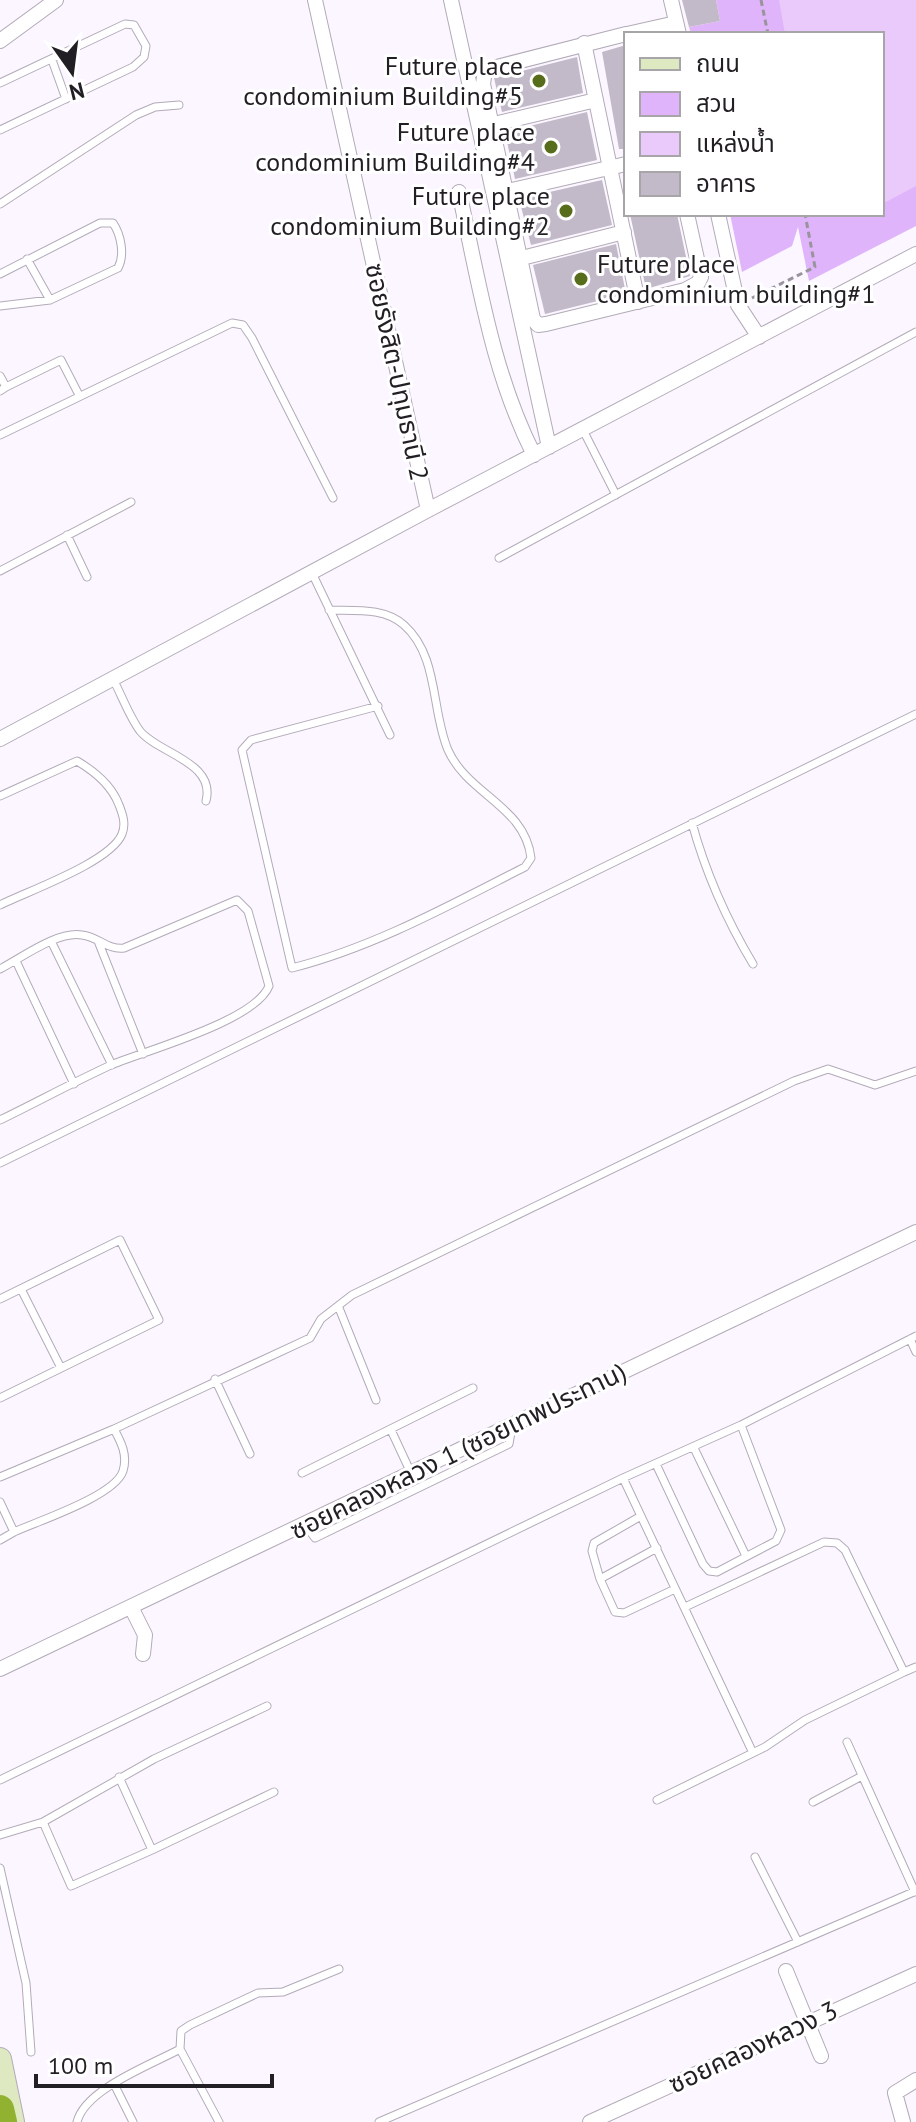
<svg xmlns="http://www.w3.org/2000/svg" width="916" height="2122" font-family="'PT Sans','Noto Sans Thai',sans-serif">
	<style>
		.green { fill: #e0b4fa }
		.water { fill: #e9cafb }
		.building { fill: #c2bac8 }
		.lines { fill: none; stroke-linecap: round; stroke-linejoin: round }
		.lane-casing { stroke: #b3abb8; stroke-width: 9 }
		.street-casing { stroke: #b3abb8; stroke-width: 16 }
		.secondary-casing { stroke: #b3abb8; stroke-width: 24 }
		.highway-casing { stroke: #d7d7d8; stroke-width: 30 }
		.path { stroke: #98949b; stroke-width: 3; stroke-dasharray: 6 4; stroke-linecap: butt }
		.lane { stroke: #fff; stroke-width: 7 }
		.street { stroke: #fff; stroke-width: 14 }
		.secondary { stroke: #dee8c1; stroke-width: 22 }
		.highway { stroke: #91b131; stroke-width: 28 }
		.poi-dot { fill: #586d1b; stroke: #fff; stroke-width: 3 }
		.labels { text-anchor: middle; stroke-width: 6; stroke-linejoin: round; paint-order: stroke }
		.poi-label { font-size: 26px; fill: #221f24; stroke: #fff; text-anchor: end }
		.street-label { font-size: 26px; fill: #221f24; stroke: #fff }
	</style>
	<rect width="100%" height="100%" fill="#fbf6ff"/>
	<!-- green -->
	<path class="green" d="M716 0H916V226L809 281 798 227 792 246 742 272 730 214H882V34H691L689 27 720 21Z"/>
	<!-- water -->
	<path class="water" d="M779 0H916V186L882 204V34H785Z"/>
	<!-- building -->
	<path class="building" d="M682 0H716L720 21 689 27Z
		M626 45V149H619L602 52Z
		M577 57 583 93 502 112 494 78Z
		M587 112 597 160 515 179 505 132Z
		M602 180 612 225 531 245 519 199Z
		M630 214H677L690 276 646 289Z
		M616 244 626 294 545 314 533 265Z"/>
	<g class="lines">
		<defs>
			<path id="lane" d="M52 60 66 99
				M0 83 125 24 134 25 146 46 144 57 133 67 0 130
				M0 204 136 115 155 107 179 105
				M27 259 50 300
				M0 274 100 223H113C121 235 125 255 118 268L50 300 0 306
				M0 376 6 387 0 391
				M6 387 61 360 79 395
				M583 430 616 495
				M0 435 232 323 243 325 252 338 333 498
				M67 535 87 577
				M499 558 916 332
				M0 571 131 502
				M312 573 390 735
				M329 610C354 611 384 607 404 625 439 656 431 710 448 750 468 795 525 806 531 858L525 867C450 905 374 947 292 968L242 750 251 740 378 706
				M113 679C122 696 129 716 140 731 159 754 216 762 206 801
				M0 796 77 761C94 771 112 786 119 805 123 815 126 824 122 834 111 862 28 891 0 905
				M692 823C706 874 726 919 753 964
				M98 941 143 1054
				M52 943 112 1065
				M16 961 74 1084
				M0 969C23 957 57 931 82 935 99 937 107 950 124 948L237 900 248 911 269 986C255 1021 147 1050 111 1065 74 1082 37 1102 0 1120
				M0 1163 916 714
				M21 1289 61 1368
				M0 1299 120 1240 159 1320 0 1398
				M339 1308 376 1400
				M910 1339 916 1352
				M215 1379 250 1454
				M114 1429 310 1338 321 1319 352 1295 794 1081 828 1069 875 1085 916 1071
				M391 1430 411 1473
				M694 1448 746 1556
				M656 1464 703 1564 709 1571 717 1572 776 1541 781 1530 741 1425
				M302 1473 473 1388
				M0 1477 114 1429C121 1442 128 1455 123 1471 115 1496 38 1521 14 1532
				M623 1478 753 1753
				M0 1502 14 1532 0 1540
				M304 1524 315 1538 509 1444 512 1427
				M657 1548 600 1579 615 1612 624 1613 675 1589
				M600 1579 592 1551 594 1543 641 1516
				M904 1672 916 1667
				M847 1742 915 1892
				M0 1780 623 1478 741 1425 916 1336
				M657 1800 765 1747 805 1720 904 1672 845 1550 837 1543 824 1542 685 1607
				M813 1802 862 1776
				M43 1822 71 1886 152 1850 119 1777
				M0 1835 43 1822 154 1759 267 1706
				M152 1850 274 1792
				M755 1857 798 1942
				M0 1868 26 1983 31 2052
				M180 2049 181 2031 190 2025 258 1993 283 1992 339 1969
				M114 2084 133 2122
				M77 2122C85 2089 151 2065 180 2049L219 2122
				M379 2122 916 1891"/>
			<path id="street" d="M315 0 428 510
				M451 0 549 447
				M671 0 679 34
				M626 34 485 70 483 84 533 319 538 325 546 324 685 290 698 283 701 277 687 214
				M627 34 676 23
				M0 41 56 0
				M584 43 638 302
				M494 124 596 100
				M508 191 626 164
				M459 192C479 282 492 372 534 455
				M718 214 738 305 759 337
				M522 258 624 232
				M0 739 428 510 916 254
				M131 1607 145 1635 143 1654
				M0 1669 916 1232
				M786 1971 821 2056
				M590 2122 916 1974
				M903 2122 895 2093 916 2080"/>
			<path id="secondary" d="M0 2059 13 2122"/>
			<path id="highway" d="M0 2109 3 2122"/>
		</defs>
		<!-- lane casing -->
		<use href="#lane" class="lane-casing"/>
		<!-- street casing -->
		<use href="#street" class="street-casing"/>
		<!-- secondary casing -->
		<use href="#secondary" class="secondary-casing"/>
		<!-- highway casing -->
		<use href="#highway" class="highway-casing"/>
		<!-- path -->
		<path class="path" d="M761 0 768 34
			M752 298 815 267 805 214"/>
		<!-- lane -->
		<use href="#lane" class="lane"/>
		<!-- street -->
		<use href="#street" class="street"/>
		<!-- secondary -->
		<use href="#secondary" class="secondary"/>
		<!-- highway -->
		<use href="#highway" class="highway"/>
	</g>
	<!-- markers -->
	<g class="poi-dot">
		<circle cx="539" cy="81" r="8"/>
		<circle cx="551" cy="147" r="8"/>
		<circle cx="566" cy="211" r="8"/>
		<circle cx="581" cy="279" r="8"/>
	</g>
	<g class="labels">
		<!-- poi labels -->
		<g class="poi-label">
			<text x="523" y="75">Future place<tspan x="523" dy="30">condominium Building#5</tspan></text>
			<text x="535" y="141">Future place<tspan x="535" dy="30">condominium Building#4</tspan></text>
			<text x="550" y="205">Future place<tspan x="550" dy="30">condominium Building#2</tspan></text>
			<text x="597" y="273" text-anchor="start">Future place<tspan x="597" dy="30">condominium building#1</tspan></text>
		</g>
		<!-- street labels -->
		<g class="street-label">
			<text transform="translate(397 372) rotate(78)" y="9">ซอยรังสิต-ปทุมธานี 2</text>
			<text transform="translate(458 1451) rotate(-26)" y="9">ซอยคลองหลวง 1 (ซอยเทพประทาน)</text>
			<text transform="translate(753 2047) rotate(-25)" y="9">ซอยคลองหลวง 3</text>
		</g>
	</g>
	<!-- legend -->
	<rect x="624" y="32" width="260" height="184" fill="#ffffff" stroke="#a7a5a7" stroke-width="2"/>
	<rect x="640" y="58" width="40" height="12" fill="#dee8c1" stroke="#a7a5a7" stroke-width="2"/>
	<text x="696" y="72" font-size="24" fill="#221f24">ถนน</text>
	<rect x="640" y="92" width="40" height="24" fill="#e0b4fa" stroke="#a7a5a7" stroke-width="2"/>
	<text x="696" y="112" font-size="24" fill="#221f24">สวน</text>
	<rect x="640" y="132" width="40" height="24" fill="#e9cafb" stroke="#a7a5a7" stroke-width="2"/>
	<text x="696" y="152" font-size="24" fill="#221f24">แหล่งน้ำ</text>
	<rect x="640" y="172" width="40" height="24" fill="#c2bac8" stroke="#a7a5a7" stroke-width="2"/>
	<text x="696" y="192" font-size="24" fill="#221f24">อาคาร</text>
	<!-- north arrow -->
	<g transform="translate(72 72) rotate(166)" stroke="#ffffff" stroke-width="6" paint-order="stroke">
	<path d="M0-6L14 30L0 20L-14 30Z" fill="#221f24"/>
	<text y="-12" font-size="22" font-weight="bold" text-anchor="middle" fill="#221f24">N</text>
	</g>
	<!-- scale -->
	<path d="M36 2074v12h236v-12" fill="none" stroke="#221f24" stroke-width="4"/>
	<text x="48" y="2074" font-size="24" fill="#221f24" stroke="#ffffff" stroke-width="6" paint-order="stroke">100 m</text>
</svg>
